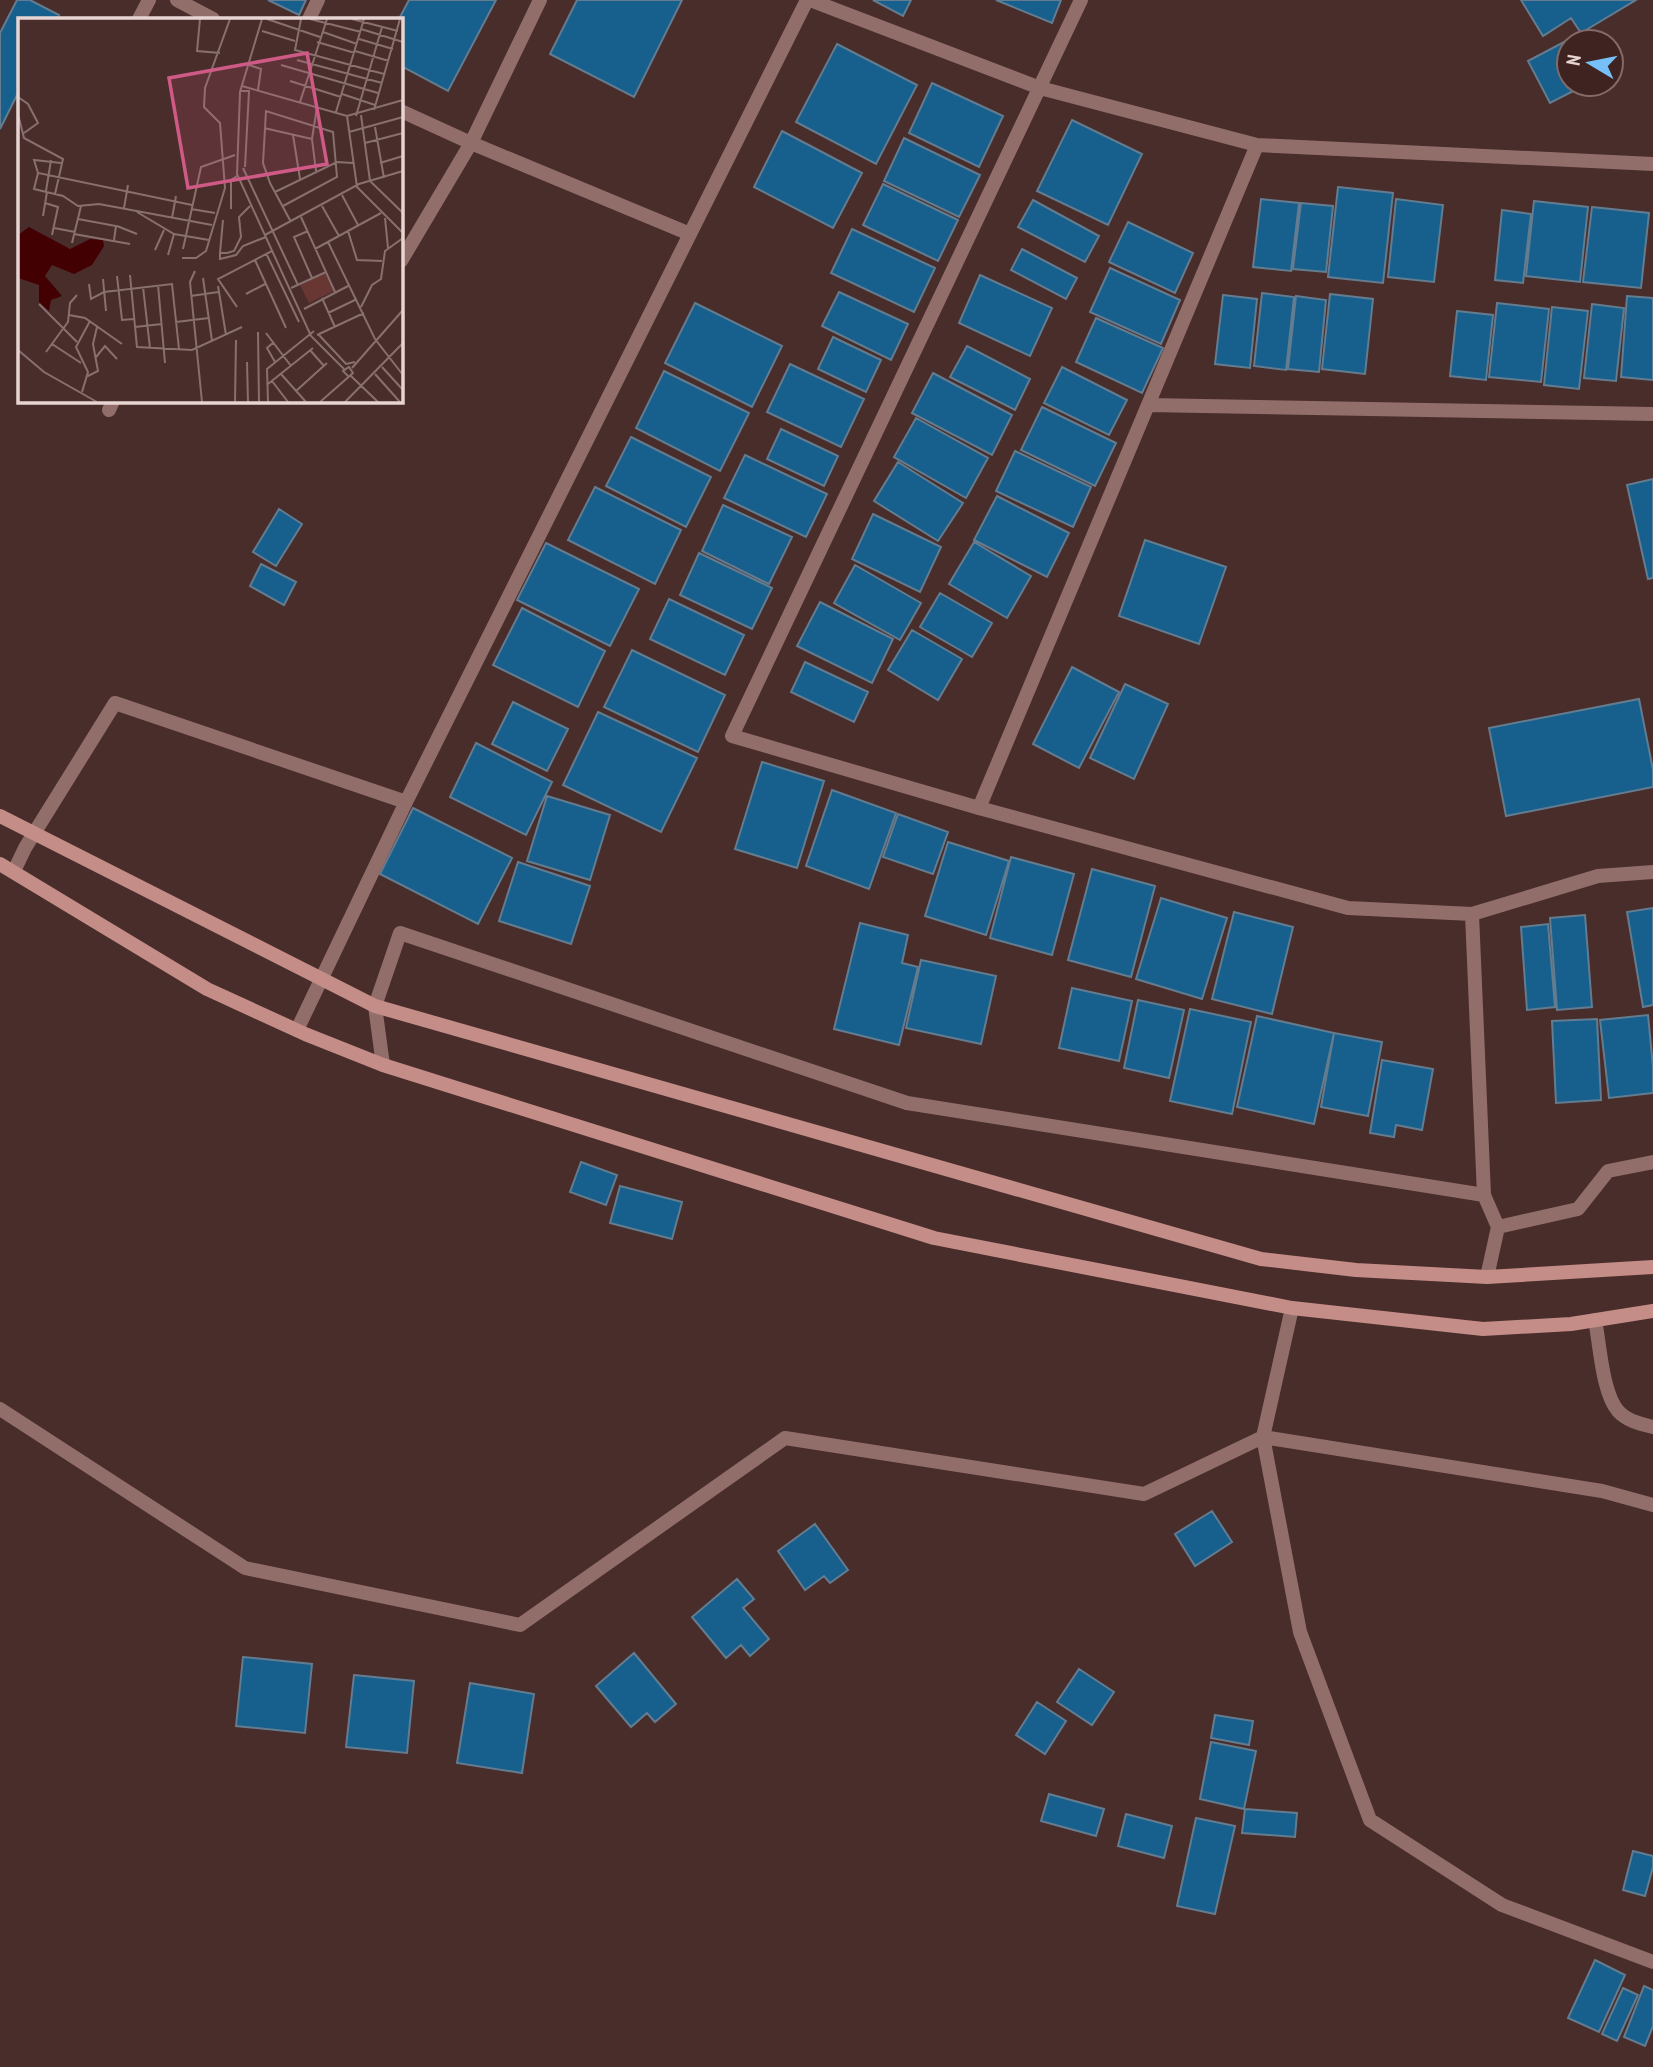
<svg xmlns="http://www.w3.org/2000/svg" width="1653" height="2067" font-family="'PT Sans Narrow',sans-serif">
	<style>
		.building { fill: #175f8d; stroke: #637c8f; stroke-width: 2 }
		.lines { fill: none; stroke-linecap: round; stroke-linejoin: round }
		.street { stroke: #926e6b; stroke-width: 14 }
		.secondary { stroke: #c58d88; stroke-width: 14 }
		.inset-road { fill: none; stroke: #88706e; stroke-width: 2 }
		.view { fill: #cf5a85; fill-opacity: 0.15; stroke: #cf5a85; stroke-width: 3.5 }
		.inset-edge { fill: none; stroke: #e7d5d3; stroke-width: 3.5 }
	</style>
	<rect width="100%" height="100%" fill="#492d2b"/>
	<!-- building -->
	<path class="building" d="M17 0H30L59 15 57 19H19V91L0 129V33Z
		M268 0H306L299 15Z
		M409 0H496L448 91 401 66 399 19Z
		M577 0H682L634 97 550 54Z
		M873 0H911L903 16Z
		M996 0H1061L1052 23Z
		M1521 0H1636L1581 33 1571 18 1543 36Z
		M1579 34 1583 42H1569V84H1587L1550 103 1528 61Z
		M837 44 917 85 876 164 796 122Z
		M932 83 1003 116 979 167 909 133Z
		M1072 120 1142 154 1108 225 1037 191Z
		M782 131 862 173 833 228 754 187Z
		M904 138 980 175 959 217 884 181Z
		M883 184 958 220 938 261 863 225Z
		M1338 187 1393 193 1383 283 1328 277Z
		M1261 199 1299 203 1291 271 1253 267Z
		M1396 199 1443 205 1434 282 1388 277Z
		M1033 200 1099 236 1085 262 1018 227Z
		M1534 201 1588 207 1580 282 1526 276Z
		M1301 203 1333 206 1326 272 1293 269Z
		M1592 207 1649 213 1641 288 1583 282Z
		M1502 210 1531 214 1523 283 1495 280Z
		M1128 222 1193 253 1175 293 1109 262Z
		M852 229 935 268 914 312 831 273Z
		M1022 249 1077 278 1066 299 1011 270Z
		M1110 268 1180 300 1161 344 1090 312Z
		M980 275 1052 308 1030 356 959 323Z
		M839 292 908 324 891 360 822 326Z
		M1262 293 1294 297 1286 370 1254 366Z
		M1330 294 1373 299 1365 374 1322 369Z
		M1223 295 1257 299 1250 368 1215 364Z
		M1296 296 1326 300 1319 372 1288 369Z
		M1627 296 1653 298V380L1621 377Z
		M695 303 782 346 752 407 665 363Z
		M1497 303 1549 309 1541 382 1489 377Z
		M1592 304 1624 308 1616 381 1584 378Z
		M1552 307 1588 311 1579 389 1544 385Z
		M1457 311 1493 315 1486 380 1450 376Z
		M1096 318 1163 348 1142 393 1076 362Z
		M833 337 881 360 866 392 818 369Z
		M967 346 1030 379 1015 410 950 377Z
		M790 364 864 399 841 447 767 412Z
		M1062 367 1127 400 1109 435 1044 403Z
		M664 371 749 413 720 471 636 428Z
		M933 373 1012 415 992 455 912 413Z
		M1042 407 1116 443 1095 486 1021 450Z
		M916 418 988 458 966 498 894 457Z
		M781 429 838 456 824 486 767 459Z
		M631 437 711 477 686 527 606 486Z
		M1015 451 1091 487 1073 527 996 491Z
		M745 455 827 494 806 537 724 498Z
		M898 462 963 503 938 541 874 501Z
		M1653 479V578L1648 579 1627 485Z
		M595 487 681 530 655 584 568 540Z
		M997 496 1069 533 1047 577 974 540Z
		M723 505 792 537 769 584 702 551Z
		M279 509 302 524 276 566 253 552Z
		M873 514 941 547 920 592 852 559Z
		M1145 540 1226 567 1199 644 1119 616Z
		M974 542 1031 576 1007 618 949 584Z
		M546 543 639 589 610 646 517 600Z
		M699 553 772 588 752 629 680 595Z
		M261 564 296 582 284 605 250 586Z
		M855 565 921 603 900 640 834 603Z
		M940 593 992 623 972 657 920 627Z
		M669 599 744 635 725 675 650 639Z
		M820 602 893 639 872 683 797 646Z
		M522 608 605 651 578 707 493 665Z
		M912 630 962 659 938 700 888 670Z
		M632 650 725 695 698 752 604 707Z
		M805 662 868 692 854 722 791 692Z
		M1072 667 1119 692 1079 768 1033 744Z
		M1125 684 1168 704 1134 779 1090 758Z
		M1639 699 1653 770V787L1506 816 1489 728Z
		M513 702 568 729 547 771 492 744Z
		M598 712 697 758 661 832 563 785Z
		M476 743 552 782 526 835 450 797Z
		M762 762 824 781 797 868 735 849Z
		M832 790 896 813 869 889 806 866Z
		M547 796 610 815 590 880 527 861Z
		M413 808 512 858 478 924 380 874Z
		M898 814 948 832 933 874 883 857Z
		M948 842 1009 861 986 935 925 916Z
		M1011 857 1074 874 1052 955 990 938Z
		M518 862 590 886 571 944 499 921Z
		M1092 869 1155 886 1131 977 1068 960Z
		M1161 898 1227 918 1202 999 1136 979Z
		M1653 908V1005L1643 1007 1627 912Z
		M1234 912 1293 927 1272 1014 1212 999Z
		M1585 915 1592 1007 1557 1010 1550 918Z
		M860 923 908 935 902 963 918 967 899 1045 834 1029Z
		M1548 924 1555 1007 1527 1010 1521 927Z
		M921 960 996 976 981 1044 906 1028Z
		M1072 988 1132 1001 1119 1061 1059 1048Z
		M1138 1000 1184 1010 1169 1078 1124 1068Z
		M1190 1009 1251 1022 1232 1114 1170 1101Z
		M1648 1015 1653 1067V1093L1609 1098 1600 1020Z
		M1257 1016 1334 1033 1314 1124 1237 1107Z
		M1597 1019 1601 1100 1556 1103 1552 1021Z
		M1334 1033 1382 1042 1368 1116 1321 1107Z
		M1382 1060 1433 1069 1422 1130 1396 1125 1394 1137 1370 1133Z
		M581 1162 617 1175 606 1205 570 1192Z
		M620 1186 682 1202 672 1239 610 1223Z
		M1212 1511 1232 1542 1195 1566 1175 1534Z
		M815 1524 848 1570 830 1583 824 1576 805 1590 778 1551Z
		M737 1579 754 1599 743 1608 769 1639 750 1656 741 1645 726 1658 692 1617Z
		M634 1653 676 1704 655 1722 647 1713 631 1727 596 1686Z
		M243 1657 312 1664 305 1733 236 1726Z
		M1079 1669 1114 1692 1092 1725 1057 1702Z
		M354 1675 414 1681 407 1753 346 1747Z
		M470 1683 534 1694 522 1773 457 1763Z
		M1037 1702 1066 1721 1045 1754 1016 1735Z
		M1215 1715 1253 1721 1249 1745 1211 1738Z
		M1211 1742 1256 1751 1244 1809 1200 1799Z
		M1049 1794 1104 1809 1096 1836 1041 1821Z
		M1245 1809 1297 1813 1295 1837 1242 1833Z
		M1126 1814 1172 1826 1164 1858 1118 1846Z
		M1196 1818 1235 1826 1215 1914 1177 1906Z
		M1633 1851 1653 1856V1867L1645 1896 1623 1890Z
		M1595 1960 1625 1975 1599 2032 1568 2018Z
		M1644 1986 1653 1990V2026L1645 2046 1624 2037Z
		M1623 1988 1638 1995 1617 2041 1602 2034Z"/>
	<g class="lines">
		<!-- street -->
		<path class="street" d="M177 0 213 19
			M810 0 1040 88 1257 145 1653 164
			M1081 0 732 736 979 808 1348 908 1472 914 1598 876 1653 872
			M139 19 149 0
			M309 19 318 0
			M401 111 471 143 690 234
			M401 261 471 143 540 0
			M1148 405 1653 414
			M109 410 113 401
			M979 808 1257 145
			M14 871 25 848 115 703 406 802
			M1472 914 1484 1195 1498 1227 1487 1277
			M297 1030 406 802 807 0
			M383 1065 375 1006 400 933 907 1103 1484 1195
			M1498 1227 1578 1209 1608 1171 1653 1162
			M1292 1308 1263 1437 1300 1632 1370 1820 1502 1905 1653 1962
			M1595 1320C1600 1345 1602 1392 1618 1411 1627 1421 1641 1424 1653 1427
			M0 1409 245 1568 520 1625 785 1438 1144 1494 1263 1437 1602 1491 1653 1505"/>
		<!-- secondary -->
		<path class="secondary" d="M0 816 375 1006 1261 1259 1356 1270 1487 1277 1653 1267
			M0 864 207 989 305 1034 383 1065 934 1238 1292 1308 1483 1329 1571 1324 1653 1311"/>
	</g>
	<!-- overview -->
	<g transform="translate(18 18)">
		<rect width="385" height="385" fill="#492d2b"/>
		<path d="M307 255 316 273 291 285 282 267Z" fill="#683633"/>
		<path d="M11 209 52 231 72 221 85 222 86 228 74 247 56 256 34 247 27 258 44 278 33 282 31 293 21 284V267L0 260V217Z" fill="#420003"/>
		<path class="inset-road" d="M182 1 179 33 202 35M244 1 222 74 219 156 293 318 326 351M249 1 302 19M283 1 277 32 366 56M292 1 343 14M334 1 380 13M343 11 385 24M244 13 277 23M305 14 339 26M341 21 375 31M299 24 337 35M337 33 371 43M279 42 364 65M231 47 243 51 240 72M263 47 360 75M272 63 323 79M224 68 329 98 385 82M223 73H231L227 149M324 76 357 87M0 79 10 86 20 105 6 115M282 84 309 1M356 92 382 1M318 94 346 1M0 96 6 120 45 141 37 176M343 97 352 163 385 195M329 98 339 169 385 215M338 98 364 9M357 109 366 160M246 110 294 121M331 114 385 99M275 117 282 161M347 125 385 115M43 145 16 142 20 155 174 187M362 145 385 138M225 150 280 267M298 153 294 121 299 89M20 155 16 171 45 178 60 188 81 186 194 207M28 173 33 142M257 174 319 144 335 145M324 177 340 207M27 185 40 189 34 217M265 188 319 159 315 114 248 93 245 145 252 165 273 204M304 188 321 218M106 190 110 167M173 191 197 195M213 191V162L219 158M119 194 156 216 191 222M25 198 29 174M283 199 317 274M154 200 158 178M367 200 370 230M60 201 98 208 96 222M205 202 202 235H209L216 233 223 219 221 199 232 188M99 208 119 216M36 210 57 214M290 213 276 219 294 260M330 213 339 242 364 243M56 216 112 226M247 217 341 166 385 153M310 224 357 321 385 357M54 225 63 188M165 231 183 149 217 137M297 231 363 195M137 232 146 212M202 235V241L218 237 225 228 248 219M248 235 281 304M150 237 156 216M164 240H178L188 233 207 170 202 105 186 89 187 70 212 1M237 242 268 310M177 253 172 264 184 384M112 257 119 329 174 332 224 309M99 258 104 302 116 301M185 260 194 323M85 261 88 293M71 266 73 281 86 274 154 266 161 331M140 267 147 345M200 268 208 317M125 269 132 330M273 270 308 254M228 276 247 266M173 278 200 274M304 280 317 309M21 286 59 324M219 289 200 261 254 233M343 289 354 267 363 261 367 233 385 220M286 291 332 267M310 295 339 281M51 297 67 300 104 326M158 304 191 300M117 309 144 306M240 314 241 384M248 315 273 348M299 317 346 295M301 317 328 346 337 344M256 324 249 330 257 344M34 326 63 345M0 332 26 354 79 384M292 332 306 348M28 334 50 304 52 285 59 277M78 339 87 328 99 341M229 344 230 384M364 349 385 372M334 350 385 292M263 356 288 384M357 356 382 384M333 358 360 384M68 359 80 353 75 326 79 309M254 363 270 384M250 366 295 330M278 373 309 345M64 374 70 354 58 329 72 303M217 384 218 322M250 384 249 351 296 313M302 384 335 355 331 349 325 353 330 358M327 384 385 325"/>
		<path class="view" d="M289 35 309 146 170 170 151 60Z"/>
		<rect width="385" height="385" class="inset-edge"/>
	</g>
	<!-- north arrow -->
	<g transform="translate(1590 63) rotate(280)"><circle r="33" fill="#3e2321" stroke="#826a68" stroke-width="2"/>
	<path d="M0-5L12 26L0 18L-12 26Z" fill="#76c0f7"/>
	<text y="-10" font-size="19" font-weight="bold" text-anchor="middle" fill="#e7d5d3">N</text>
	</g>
</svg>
